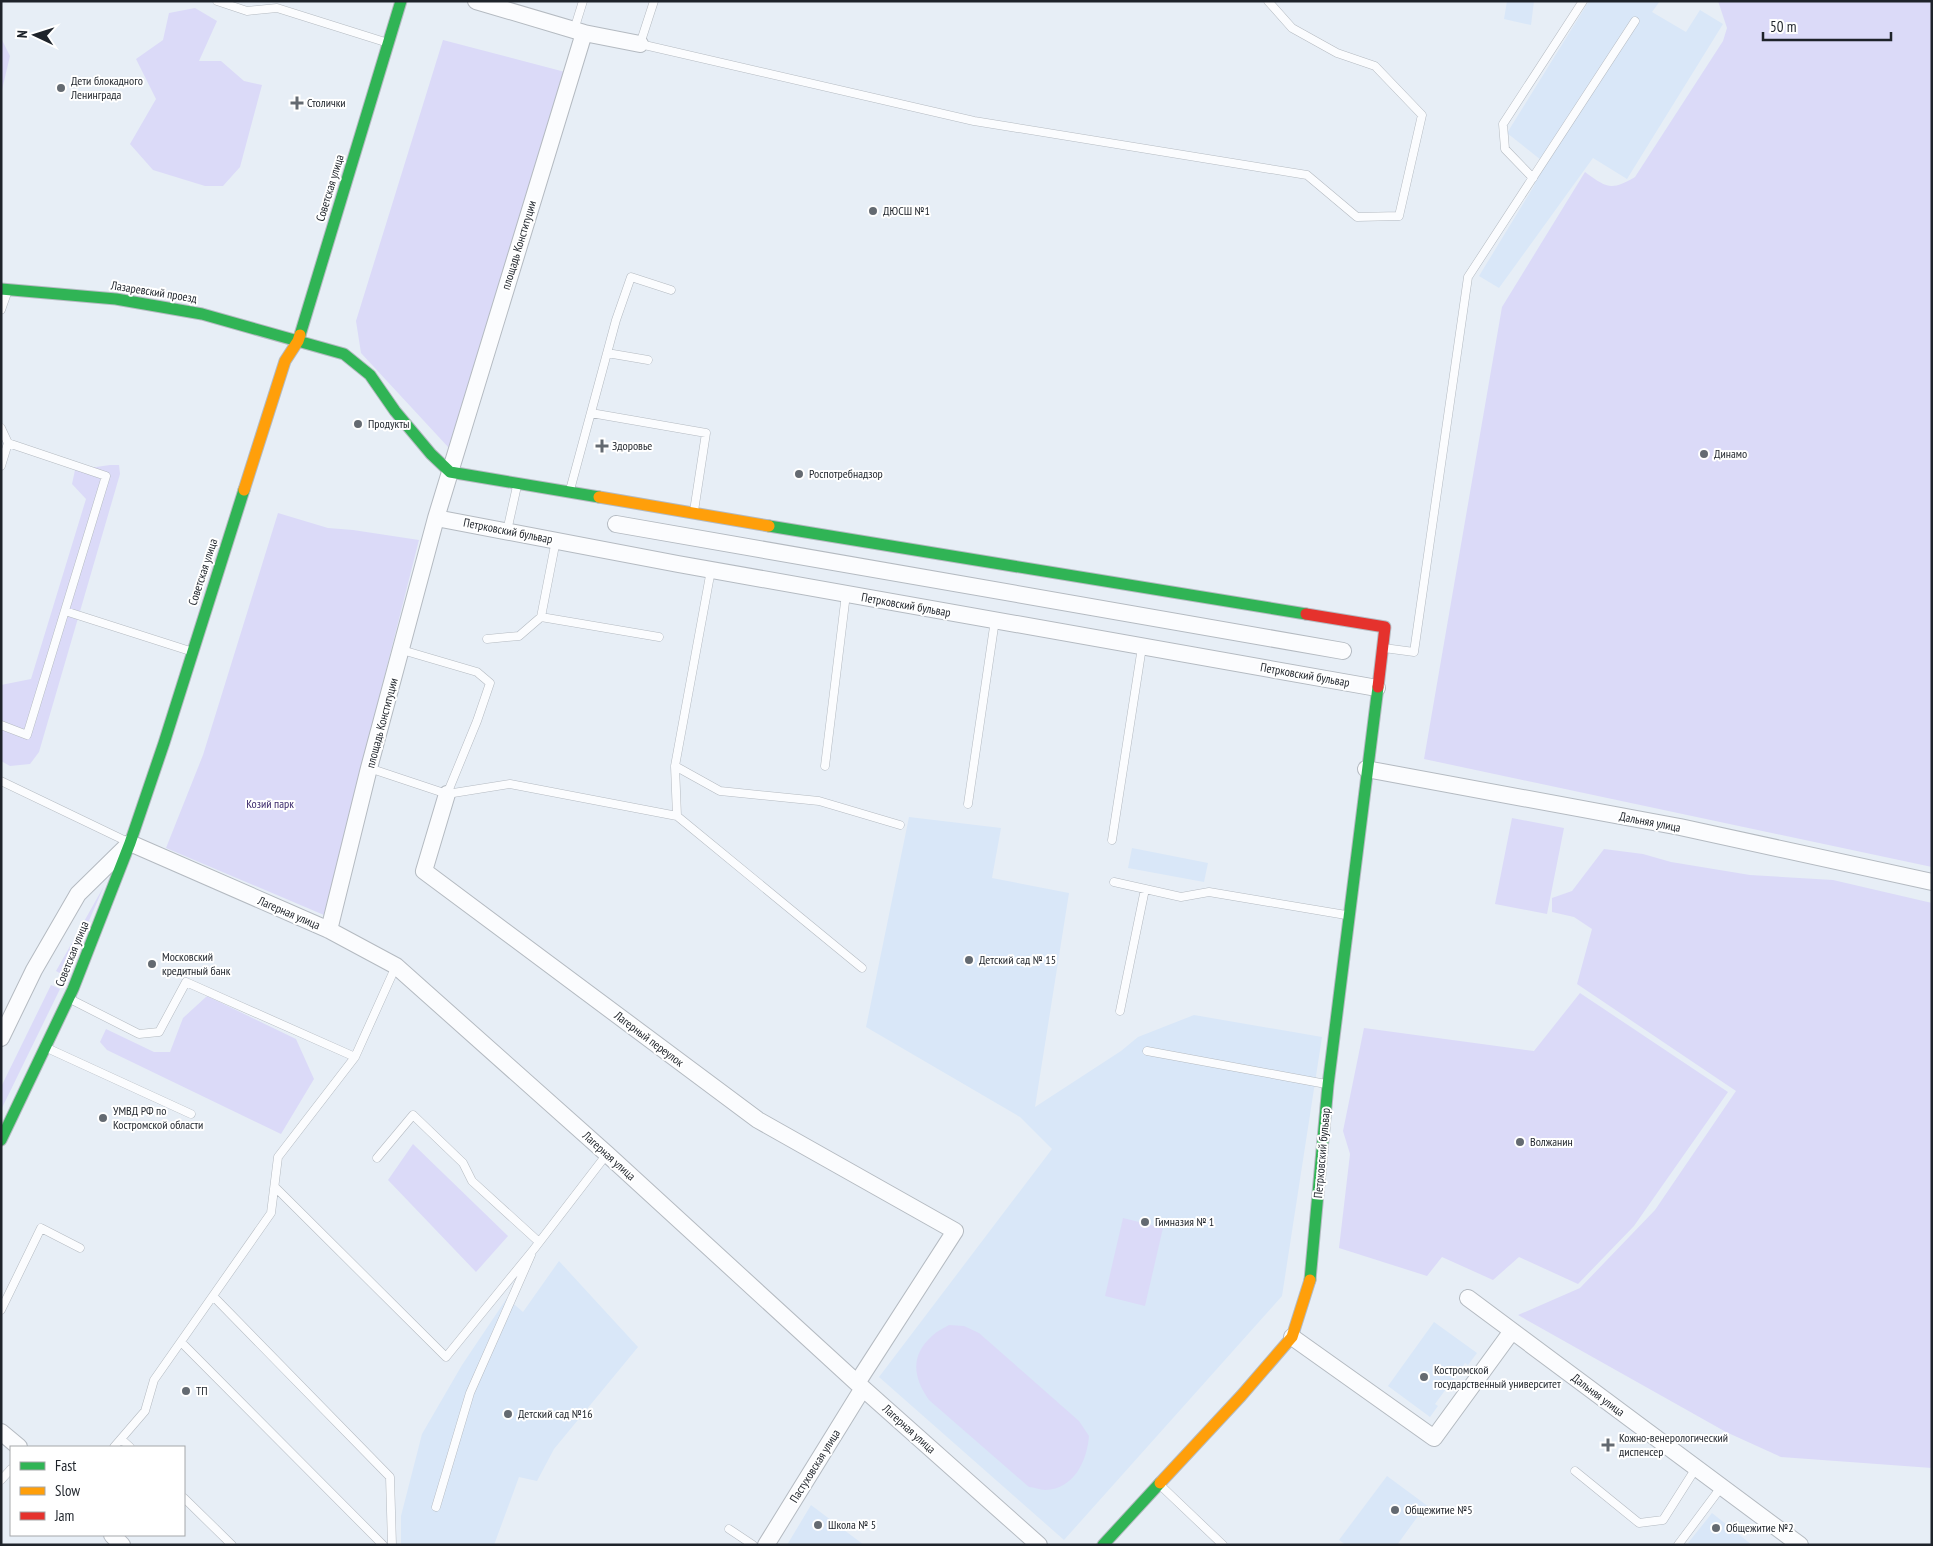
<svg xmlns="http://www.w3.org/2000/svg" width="1933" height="1546" font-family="'PT Sans Narrow',sans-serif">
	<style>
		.built { fill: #d9e7f8 }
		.green { fill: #dbdaf8 }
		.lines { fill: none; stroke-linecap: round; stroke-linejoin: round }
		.lane-casing { stroke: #b4bac1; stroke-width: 9 }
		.street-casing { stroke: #b4bac1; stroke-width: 18 }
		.fast-casing { stroke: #b4bac1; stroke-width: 13 }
		.slow-casing { stroke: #b4bac1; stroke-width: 13 }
		.jam-casing { stroke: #b4bac1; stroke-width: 13 }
		.lane { stroke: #fbfcfe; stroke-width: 8 }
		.street { stroke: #fbfcfe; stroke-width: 16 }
		.fast { stroke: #30b455; stroke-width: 11 }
		.slow { stroke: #ff9f0a; stroke-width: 11 }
		.jam { stroke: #e5322d; stroke-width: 11 }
		.poi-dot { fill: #646a71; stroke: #fff; stroke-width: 2 }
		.labels { text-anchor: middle; stroke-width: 4; stroke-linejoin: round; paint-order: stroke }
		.poi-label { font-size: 12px; fill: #1e232a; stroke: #fff; text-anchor: start }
		.street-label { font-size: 12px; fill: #1e232a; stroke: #fff }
		.park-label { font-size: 12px; fill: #3c2a6c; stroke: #fff }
	</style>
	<rect width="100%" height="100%" fill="#e7eef6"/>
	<!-- built -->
	<path class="built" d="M1507 1H1534L1531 25 1504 19Z
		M1589 1H1660L1652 12 1686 32 1700 10 1723 24 1627 179 1593 158 1499 288 1479 276 1534 186 1541 160 1507 133Z
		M909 817 1001 828 992 878 1069 893 1035 1107 1121 1051 1138 1037 1194 1015 1322 1037 1282 1296 1064 1540 879 1377 1052 1149 1020 1117 866 1027Z
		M1132 848 1208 863 1204 882 1128 868Z
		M559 1261 638 1347 554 1449 537 1481 519 1477 494 1545H401V1516L422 1434 462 1365 507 1298 523 1312Z
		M1434 1322 1477 1353 1468 1365 1465 1363 1435 1404 1438 1406 1430 1417 1388 1386Z
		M1387 1476 1429 1507 1421 1518 1418 1516 1397 1545H1346L1339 1540Z
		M811 1505 864 1545H787Z
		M1712 1513 1752 1545H1690L1688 1543Z"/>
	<!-- green -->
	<path class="green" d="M1718 1H1932V867L1424 759 1502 307 1585 172C1607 188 1611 191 1635 177L1723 41 1727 28Z
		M195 8 217 21 199 61H221L244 81 262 85 240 167 223 186H205L153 170 130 144 156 99 136 59 163 40 169 13Z
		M1 38 10 56 1 94Z
		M443 40 565 72 449 448 361 353 356 321Z
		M110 465H119L120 474 39 752 30 764 10 766 1 761V685L31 679 86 499 72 484 75 470Z
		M278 513 328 528 353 530 419 540 324 915 166 848 203 755Z
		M1512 818 1564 828 1547 914 1495 904Z
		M1604 849 1643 854 1671 862 1750 875 1833 880 1932 903V1468L1781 1457 1726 1432 1518 1315 1580 1288 1655 1210 1736 1091 1577 984 1592 929 1574 917 1552 912V898L1572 891Z
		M104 886 65 976 56 971Z
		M51 985 60 989 1 1110V1087Z
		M1580 993 1728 1092 1634 1226 1578 1284 1519 1257 1493 1280 1442 1257 1427 1276 1339 1248 1350 1154 1343 1131 1364 1028 1534 1051Z
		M207 996 296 1039 314 1079 281 1134 107 1050 100 1042 106 1029 154 1052H170L183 1018Z
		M413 1144 508 1236 476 1272 388 1180Z
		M1123 1218 1163 1228 1145 1306 1105 1296Z
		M949 1325 964 1326 979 1333 1079 1421 1089 1436C1087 1460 1075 1489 1045 1490 1040 1490 1034 1487 1029 1487L929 1400C913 1377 910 1356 932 1336 937 1331 944 1328 949 1325Z"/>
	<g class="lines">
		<defs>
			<path id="lane" d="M217 1 247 11 277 8 385 42
				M654 1 640 44 974 121 1307 175 1357 217 1399 216 1422 115 1375 66 1337 53 1292 28 1268 1
				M574 30 583 1
				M1533 178 1505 149 1503 124 1583 1
				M1 310 7 293
				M607 353 648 360
				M591 413 706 433 694 511
				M1 428 8 443 1 466
				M570 490 616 320 631 277 671 290
				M507 531 517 486
				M556 540 541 617 659 637
				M711 570 675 766 677 816 862 968
				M65 611 190 651
				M487 639 519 636 541 617
				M1384 648 1414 652 1468 277 1635 21
				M402 650 477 672 490 683 477 721 447 794
				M1 725 27 735 106 476 8 443
				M675 766 720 791 819 801 900 825
				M825 766 846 594
				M369 768 447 794 510 784 677 816
				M1 781 128 842
				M968 804 995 620
				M1112 840 1142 647
				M1114 882 1181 897 1209 892 1346 915
				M72 1000 139 1034 159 1032 186 982 355 1057
				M1120 1011 1145 889
				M47 1048 191 1114
				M1147 1051 1326 1084
				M377 1158 413 1115 463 1163 472 1181 539 1242
				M275 1187 446 1357 534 1249 607 1154
				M213 1296 390 1477 392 1545
				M1 1310 41 1228 80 1248
				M181 1342 383 1545
				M121 1439 130 1447
				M114 1447 145 1411 154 1380 271 1213 278 1157 355 1057 396 966
				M1575 1471 1639 1523 1663 1520 1696 1468
				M1 1480 11 1469
				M1160 1485 1223 1545
				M184 1498 232 1545
				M436 1507 470 1393 531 1255
				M729 1529 753 1545
				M1678 1545 1722 1486"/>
			<path id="street" d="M584 33 640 44
				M436 518 678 564 1377 688
				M616 524 1343 651
				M1366 769 1680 827 1932 882
				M447 794 424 871 758 1120 955 1231 857 1383
				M329 930 369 768 436 518 584 33 476 1
				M1 1038 34 970 78 894 130 843 329 930 396 966 607 1154 857 1383 1039 1545
				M1468 1298 1800 1545
				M1292 1337 1434 1438 1512 1331
				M1 1432 19 1447
				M112 1535 122 1545
				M766 1545 863 1388"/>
			<path id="fast" d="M1 289 116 299 202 314 344 354 370 375 395 411 431 454 450 472 599 497
				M300 335 401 1
				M769 526 1306 614
				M1 1140 73 989 130 843 164 743 244 490
				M1310 1280 1328 1085 1378 687
				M1103 1545 1160 1483"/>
			<path id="slow" d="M244 490 285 361 298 341 300 335
				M599 497 769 526
				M1160 1483 1241 1396 1292 1337 1310 1280"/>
			<path id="jam" d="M1306 614 1385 627 1378 687"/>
		</defs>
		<!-- lane casing -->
		<use href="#lane" class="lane-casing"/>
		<!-- street casing -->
		<use href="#street" class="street-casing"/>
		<!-- fast casing -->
		<use href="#fast" class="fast-casing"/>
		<!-- slow casing -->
		<use href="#slow" class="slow-casing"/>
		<!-- jam casing -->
		<use href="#jam" class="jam-casing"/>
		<!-- lane -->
		<use href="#lane" class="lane"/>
		<!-- street -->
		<use href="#street" class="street"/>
		<!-- fast -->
		<use href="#fast" class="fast"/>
		<!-- slow -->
		<use href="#slow" class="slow"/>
		<!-- jam -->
		<use href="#jam" class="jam"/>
	</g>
	<!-- markers -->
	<g class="poi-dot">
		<circle cx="61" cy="88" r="5"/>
		<path d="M294.5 95.5h5v5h5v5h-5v5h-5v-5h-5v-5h5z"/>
		<circle cx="873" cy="211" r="5"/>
		<circle cx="358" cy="424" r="5"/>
		<path d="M599.5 438.5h5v5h5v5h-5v5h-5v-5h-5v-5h5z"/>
		<circle cx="1704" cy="454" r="5"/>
		<circle cx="799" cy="474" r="5"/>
		<circle cx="969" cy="960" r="5"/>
		<circle cx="152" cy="964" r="5"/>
		<circle cx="103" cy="1118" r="5"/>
		<circle cx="1520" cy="1142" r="5"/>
		<circle cx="1145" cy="1222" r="5"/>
		<circle cx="1424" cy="1377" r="5"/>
		<circle cx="186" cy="1391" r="5"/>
		<circle cx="508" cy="1414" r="5"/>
		<path d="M1605.5 1437.5h5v5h5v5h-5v5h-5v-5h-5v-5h5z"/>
		<circle cx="1395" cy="1510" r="5"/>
		<circle cx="818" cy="1525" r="5"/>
		<circle cx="1716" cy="1528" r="5"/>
	</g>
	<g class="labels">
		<!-- poi labels -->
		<g class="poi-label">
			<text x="71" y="85">Дети блокадного<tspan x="71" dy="14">Ленинграда</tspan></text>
			<text x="307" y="107">Столички</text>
			<text x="883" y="215">ДЮСШ №1</text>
			<text x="368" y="428">Продукты</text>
			<text x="612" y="450">Здоровье</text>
			<text x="1714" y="458">Динамо</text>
			<text x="809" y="478">Роспотребнадзор</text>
			<text x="162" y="961">Московский<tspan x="162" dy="14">кредитный банк</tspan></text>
			<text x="979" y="964">Детский сад № 15</text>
			<text x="113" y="1115">УМВД РФ по<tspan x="113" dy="14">Костромской области</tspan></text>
			<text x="1530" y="1146">Волжанин</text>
			<text x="1155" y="1226">Гимназия № 1</text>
			<text x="1434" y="1374">Костромской<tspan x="1434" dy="14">государственный университет</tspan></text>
			<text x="196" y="1395">ТП</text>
			<text x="518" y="1418">Детский сад №16</text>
			<text x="1619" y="1442">Кожно-венерологический<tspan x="1619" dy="14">диспенсер</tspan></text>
			<text x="1405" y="1514">Общежитие №5</text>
			<text x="828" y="1529">Школа № 5</text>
			<text x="1726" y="1532">Общежитие №2</text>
		</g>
		<!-- street labels -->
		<g class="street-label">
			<text transform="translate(330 188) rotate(-73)" y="4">Советская улица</text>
			<text transform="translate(519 245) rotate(-73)" y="4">площадь Конституции</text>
			<text transform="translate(154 292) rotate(9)" y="4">Лазаревский проезд</text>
			<text transform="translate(508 531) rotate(11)" y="4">Петрковский бульвар</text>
			<text transform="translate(203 572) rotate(-72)" y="4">Советская улица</text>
			<text transform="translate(906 605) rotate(10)" y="4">Петрковский бульвар</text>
			<text transform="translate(1305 675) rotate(10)" y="4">Петрковский бульвар</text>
			<text transform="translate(382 723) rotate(-75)" y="4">площадь Конституции</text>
			<text transform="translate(1650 822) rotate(11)" y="4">Дальняя улица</text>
			<text transform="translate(289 913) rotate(23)" y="4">Лагерная улица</text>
			<text transform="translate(72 954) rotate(-68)" y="4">Советская улица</text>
			<text transform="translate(649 1039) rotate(37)" y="4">Лагерный переулок</text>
			<text transform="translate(1322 1153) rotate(-85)" y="4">Петрковский бульвар</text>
			<text transform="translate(609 1156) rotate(42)" y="4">Лагерная улица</text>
			<text transform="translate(1598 1395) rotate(37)" y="4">Дальняя улица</text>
			<text transform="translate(909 1429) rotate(42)" y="4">Лагерная улица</text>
			<text transform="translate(815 1466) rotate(-58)" y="4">Пастуховская улица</text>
		</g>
		<!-- park labels -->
		<g class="park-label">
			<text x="270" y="808">Козий парк</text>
		</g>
	</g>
	<!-- border -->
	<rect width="1933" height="1546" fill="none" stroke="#1e232a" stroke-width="5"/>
	<!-- legend -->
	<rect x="10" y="1446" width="175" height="90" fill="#ffffff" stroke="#a5a7aa"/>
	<rect x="20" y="1462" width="25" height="8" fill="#30b455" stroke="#a5a7aa"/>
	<text x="55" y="1471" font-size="15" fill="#1e232a">Fast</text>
	<rect x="20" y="1487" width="25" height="8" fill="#ff9f0a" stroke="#a5a7aa"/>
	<text x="55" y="1496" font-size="15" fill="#1e232a">Slow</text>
	<rect x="20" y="1512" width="25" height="8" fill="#e5322d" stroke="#a5a7aa"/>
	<text x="55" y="1521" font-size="15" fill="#1e232a">Jam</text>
	<!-- north arrow -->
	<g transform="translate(35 35) rotate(274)" stroke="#ffffff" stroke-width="4" paint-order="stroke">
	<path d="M0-4L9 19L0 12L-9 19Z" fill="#1e232a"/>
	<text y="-8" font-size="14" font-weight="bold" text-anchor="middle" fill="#1e232a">N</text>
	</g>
	<!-- scale -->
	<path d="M1763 32v8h128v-8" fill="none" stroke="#1e232a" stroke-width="2.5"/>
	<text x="1770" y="32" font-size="15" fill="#1e232a" stroke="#ffffff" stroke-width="4" paint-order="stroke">50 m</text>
</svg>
